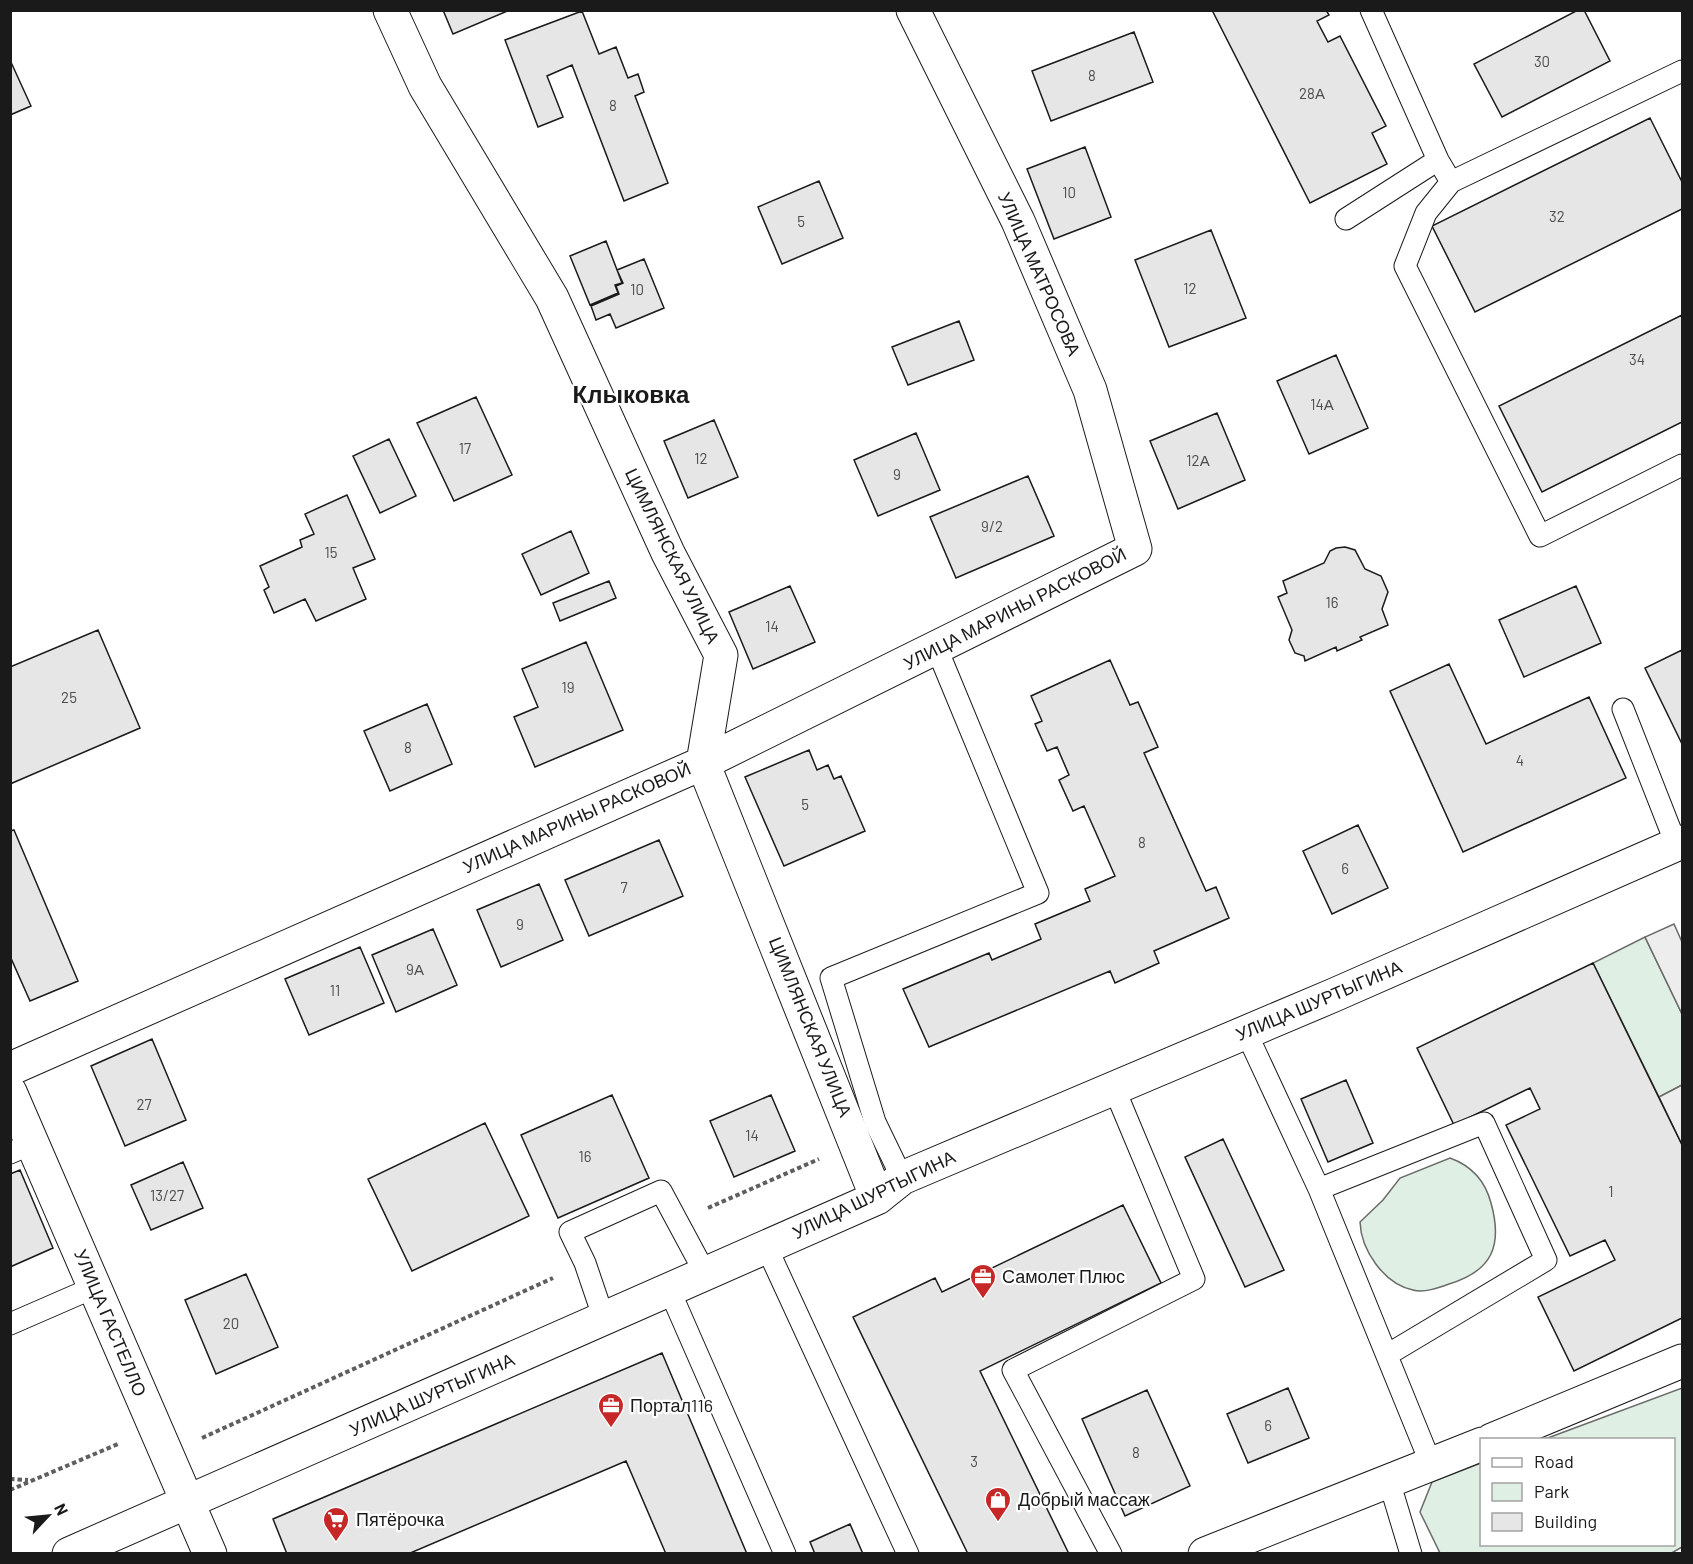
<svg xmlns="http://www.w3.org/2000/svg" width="1693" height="1564" font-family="Barlow,sans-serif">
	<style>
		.green { fill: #e0efe3; stroke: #6a6a6a; stroke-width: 1.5 }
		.parking { fill: #ededed; stroke: #6a6a6a; stroke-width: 1.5 }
		.building { fill: #e6e6e6; stroke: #1a1a1a; stroke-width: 1.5 }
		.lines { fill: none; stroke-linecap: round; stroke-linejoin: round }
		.service-casing { stroke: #1a1a1a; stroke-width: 23 }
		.minor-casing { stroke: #1a1a1a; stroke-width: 35 }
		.path { stroke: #5f5f5f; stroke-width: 4; stroke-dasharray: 4.5 3; stroke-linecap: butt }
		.service { stroke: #fff; stroke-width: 21 }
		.minor { stroke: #fff; stroke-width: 33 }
		.labels { text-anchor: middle; stroke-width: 4.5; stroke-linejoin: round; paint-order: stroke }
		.number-label { font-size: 15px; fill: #4d4d4d }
		.street-label { font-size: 18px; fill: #1a1a1a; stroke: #fff }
		.poi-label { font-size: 18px; fill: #1a1a1a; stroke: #fff; text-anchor: start }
		.district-label { font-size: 24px; font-weight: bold; fill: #1a1a1a; stroke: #fff }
	</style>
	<rect width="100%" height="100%" fill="#fff"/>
	<!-- green -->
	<path class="green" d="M1645 937 1682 1014V1085L1659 1097 1593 963Z
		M1450 1158C1472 1166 1485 1180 1491 1203 1503 1246 1492 1271 1449 1284 1438 1288 1424 1293 1413 1290 1384 1284 1361 1250 1360 1222L1383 1200 1400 1178Z
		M1682 1388V1547L1670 1554 1440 1553 1420 1512 1432 1482 1481 1463 1482 1544H1674V1440L1545 1439Z"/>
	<!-- parking -->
	<path class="parking" d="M1674 924 1682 942V1014L1645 937Z
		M1682 1085V1145L1659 1097Z"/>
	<!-- building -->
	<path class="building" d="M443 10H510L453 34Z
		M1212 10H1326L1329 15 1317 21 1328 42 1340 36 1386 126 1372 133 1387 164 1310 203Z
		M1578 10H1584L1610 61 1502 117 1474 64Z
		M582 11 599 54 616 47 628 78 638 74 644 92 635 96 668 183 624 201 572 65 547 76 563 117 538 127 505 40Z
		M1134 32 1153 82 1051 121 1032 71Z
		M10 60 31 106 10 115Z
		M1650 118 1682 182V209L1475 312 1432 226Z
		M1085 147 1111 217 1054 239 1027 169Z
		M819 181 843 238 782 264 758 207Z
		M1211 230 1246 318 1169 347 1135 260Z
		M606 241 622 283 615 285 618 293 590 305 570 256Z
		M644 259 664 308 616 328 610 314 596 320 591 306 619 294 616 286 623 283 617 270Z
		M1682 315V422L1542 492 1499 406Z
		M959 321 974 360 908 385 892 347Z
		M1336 355 1368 428 1309 454 1277 381Z
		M476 397 512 475 454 501 417 423Z
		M1217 413 1245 480 1178 509 1150 441Z
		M714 420 738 477 688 498 664 441Z
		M916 433 940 490 878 516 854 460Z
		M389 439 416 496 380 513 353 456Z
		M1028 476 1054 536 956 578 930 517Z
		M347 495 375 559 353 568 366 599 316 621 305 599 274 613 264 590 269 587 260 566 302 547 300 540 314 534 305 514Z
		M571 531 589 573 541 595 522 554Z
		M1345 547 1355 550 1365 569 1381 576 1388 592 1382 609 1388 625 1360 637 1362 640 1337 651 1336 647 1305 661 1304 656 1295 653 1289 640 1292 630 1278 597 1287 593 1283 581 1324 563 1330 551 1336 548Z
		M609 581 616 598 560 621 553 603Z
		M790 586 815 642 753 669 729 612Z
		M1576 586 1601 643 1524 677 1499 620Z
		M98 630 140 728 10 784V667Z
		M586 642 623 730 535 767 514 717 538 707 522 669Z
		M1682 650V744L1645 668Z
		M1110 660 1130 705 1138 702 1158 747 1144 753 1206 891 1216 887 1229 918 1154 951 1159 963 1115 983 1110 971 929 1047 903 989 989 953 992 960 1041 939 1035 924 1090 901 1085 889 1115 876 1084 806 1073 811 1059 780 1069 775 1057 747 1047 751 1035 724 1042 721 1031 696Z
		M1449 664 1486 744 1589 697 1626 778 1463 852 1390 691Z
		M427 704 452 764 390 791 364 731Z
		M809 750 817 770 828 765 834 779 841 776 865 831 784 866 745 777Z
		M1358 825 1388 888 1332 914 1303 851Z
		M14 830 78 981 30 1001 10 956V831Z
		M659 840 683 896 589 936 565 880Z
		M539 884 563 940 501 967 477 910Z
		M433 929 457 985 396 1012 372 955Z
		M360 947 384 1003 309 1035 285 979Z
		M1593 963 1682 1145V1318L1574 1371 1538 1297 1615 1260 1605 1240 1570 1256 1506 1125 1540 1109 1530 1088 1454 1125 1417 1048Z
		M152 1039 186 1120 125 1146 91 1066Z
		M1346 1080 1373 1143 1328 1162 1301 1099Z
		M612 1095 649 1178 558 1218 521 1135Z
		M771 1095 795 1151 734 1177 710 1121Z
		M485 1123 529 1216 412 1271 368 1179Z
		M1223 1139 1284 1270 1245 1287 1185 1157Z
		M183 1162 203 1208 151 1230 131 1185Z
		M20 1170 53 1248 10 1267V1174Z
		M1123 1205 1161 1283 980 1371 1069 1554H968L853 1317 935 1278 942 1292Z
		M246 1274 278 1347 216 1374 185 1300Z
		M662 1353 747 1554H666L626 1461 408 1554H287L273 1519Z
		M1288 1388 1309 1438 1248 1463 1227 1414Z
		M1147 1390 1190 1486 1125 1516 1082 1419Z
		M850 1524 863 1554H815L810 1542Z"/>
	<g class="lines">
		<defs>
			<path id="service" d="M1371 10 1438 160 1451 182
				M1682 71 1451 182 1426 213 1405 266 1540 536 1682 465
				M1346 219 1438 160
				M1623 709 1676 844
				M1246 1032 1319 1189 1431 1464
				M10 1153 33 1143
				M902 1178 875 1122 831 978 1038 893 937 649
				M1319 1189 1484 1123 1546 1260 1387 1355
				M766 1246 908 1554
				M669 1289 785 1554
				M604 1319 585 1263 570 1232 661 1191 705 1273
				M10 1324 95 1287
				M1389 1481 1411 1554
				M1111 1554 1013 1370 1194 1279 1114 1088"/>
			<path id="minor" d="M390 10 425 86 552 298 668 553 721 655 703 763 877 1198
				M10 1069 703 763 1135 549 1090 390 1018 221 913 10
				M10 1092 210 1554
				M1492 1440 1682 1361
				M69 1554 877 1198 902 1178 1334 995 1682 842
				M1205 1554 1482 1444"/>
		</defs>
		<!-- service casing -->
		<use href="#service" class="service-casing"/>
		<!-- minor casing -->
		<use href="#minor" class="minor-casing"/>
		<!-- path -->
		<path class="path" d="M708 1208 819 1159
			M202 1438 553 1278
			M10 1479 28 1480
			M10 1490 118 1444"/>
		<!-- service -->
		<use href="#service" class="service"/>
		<!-- minor -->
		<use href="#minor" class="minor"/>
	</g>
	<!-- icons -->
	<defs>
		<symbol id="office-pin" viewBox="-11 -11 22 30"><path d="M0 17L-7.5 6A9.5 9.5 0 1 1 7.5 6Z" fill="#c62828" stroke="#fff"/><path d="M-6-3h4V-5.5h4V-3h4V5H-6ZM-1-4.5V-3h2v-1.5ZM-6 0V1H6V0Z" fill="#fff"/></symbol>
		<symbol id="shop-pin" viewBox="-11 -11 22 30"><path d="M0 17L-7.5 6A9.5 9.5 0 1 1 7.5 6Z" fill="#c62828" stroke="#fff"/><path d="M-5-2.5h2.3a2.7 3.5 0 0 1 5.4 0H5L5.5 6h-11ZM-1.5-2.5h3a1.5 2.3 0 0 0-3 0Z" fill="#fff"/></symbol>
		<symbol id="supermarket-pin" viewBox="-11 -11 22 30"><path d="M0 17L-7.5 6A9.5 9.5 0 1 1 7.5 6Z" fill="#c62828" stroke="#fff"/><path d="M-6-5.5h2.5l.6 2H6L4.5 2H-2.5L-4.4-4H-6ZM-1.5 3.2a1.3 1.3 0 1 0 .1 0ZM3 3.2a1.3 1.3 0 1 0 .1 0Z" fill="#fff"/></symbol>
	</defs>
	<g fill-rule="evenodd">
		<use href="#office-pin" x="968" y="1262" width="30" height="40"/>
		<use href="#office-pin" x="596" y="1391" width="30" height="40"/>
		<use href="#shop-pin" x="983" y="1485" width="30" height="40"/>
		<use href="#supermarket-pin" x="321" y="1505" width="30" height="40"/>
	</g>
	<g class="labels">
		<!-- number labels -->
		<g class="number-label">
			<text x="1542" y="67">30</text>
			<text x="1092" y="81">8</text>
			<text x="1312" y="99">28А</text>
			<text x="613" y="111">8</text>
			<text x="1069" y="198">10</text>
			<text x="1557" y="222">32</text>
			<text x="801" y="227">5</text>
			<text x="1190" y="294">12</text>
			<text x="637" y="295">10</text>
			<text x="1637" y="365">34</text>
			<text x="1322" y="410">14А</text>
			<text x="465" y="454">17</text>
			<text x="701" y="464">12</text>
			<text x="1198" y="466">12А</text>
			<text x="897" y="480">9</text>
			<text x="992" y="532">9/2</text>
			<text x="331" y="558">15</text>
			<text x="1332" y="608">16</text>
			<text x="772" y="632">14</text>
			<text x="568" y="693">19</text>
			<text x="69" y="703">25</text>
			<text x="408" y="753">8</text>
			<text x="1520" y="766">4</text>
			<text x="805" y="810">5</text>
			<text x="1142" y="848">8</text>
			<text x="1345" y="874">6</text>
			<text x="624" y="893">7</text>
			<text x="520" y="930">9</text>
			<text x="415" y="975">9А</text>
			<text x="335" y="996">11</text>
			<text x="144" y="1110">27</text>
			<text x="752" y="1141">14</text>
			<text x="585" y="1162">16</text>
			<text x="1611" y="1197">1</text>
			<text x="167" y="1201">13/27</text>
			<text x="231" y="1329">20</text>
			<text x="1268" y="1431">6</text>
			<text x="1136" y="1458">8</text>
			<text x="974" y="1467">3</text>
		</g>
		<!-- street labels -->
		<g class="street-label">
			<text transform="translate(1039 274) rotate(66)" y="6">УЛИЦА МАТРОСОВА</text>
			<text transform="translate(672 556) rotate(64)" y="6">ЦИМЛЯНСКАЯ УЛИЦА</text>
			<text transform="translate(1015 609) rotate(-27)" y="6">УЛИЦА МАРИНЫ РАСКОВОЙ</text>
			<text transform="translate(577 818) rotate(-24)" y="6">УЛИЦА МАРИНЫ РАСКОВОЙ</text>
			<text transform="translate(1319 1001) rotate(-23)" y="6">УЛИЦА ШУРТЫГИНА</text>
			<text transform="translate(810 1027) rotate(68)" y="6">ЦИМЛЯНСКАЯ УЛИЦА</text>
			<text transform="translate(874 1195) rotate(-26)" y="6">УЛИЦА ШУРТЫГИНА</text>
			<text transform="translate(110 1323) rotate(67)" y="6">УЛИЦА ГАСТЕЛЛО</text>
			<text transform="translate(432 1395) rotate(-24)" y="6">УЛИЦА ШУРТЫГИНА</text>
		</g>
		<!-- poi labels -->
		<g class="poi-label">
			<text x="1002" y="1283">Самолет Плюс</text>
			<text x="630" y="1412">Портал116</text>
			<text x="1018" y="1506">Добрый массаж</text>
			<text x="356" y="1526">Пятёрочка</text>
		</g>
		<!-- district labels -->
		<g class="district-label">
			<text x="631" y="403">Клыковка</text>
		</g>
	</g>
	<!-- border -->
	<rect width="1693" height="1564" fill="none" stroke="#1a1a1a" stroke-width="24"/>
	<!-- legend -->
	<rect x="1480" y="1438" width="195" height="108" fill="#ffffff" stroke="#a3a3a3" stroke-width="1.5"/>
	<rect x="1492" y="1458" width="30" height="9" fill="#ffffff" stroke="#a3a3a3" stroke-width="1.5"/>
	<text x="1534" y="1468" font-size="18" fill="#1a1a1a">Road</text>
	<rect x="1492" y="1483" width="30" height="18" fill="#e0efe3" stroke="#a3a3a3" stroke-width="1.5"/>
	<text x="1534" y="1498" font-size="18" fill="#1a1a1a">Park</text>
	<rect x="1492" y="1513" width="30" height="18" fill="#e6e6e6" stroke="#a3a3a3" stroke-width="1.5"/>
	<text x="1534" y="1528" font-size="18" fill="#1a1a1a">Building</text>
	<!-- north arrow -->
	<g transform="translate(48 1516) rotate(64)" stroke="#ffffff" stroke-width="4.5" paint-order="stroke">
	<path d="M0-4.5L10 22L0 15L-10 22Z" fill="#1a1a1a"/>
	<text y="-9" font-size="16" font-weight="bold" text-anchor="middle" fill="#1a1a1a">N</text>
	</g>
</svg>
